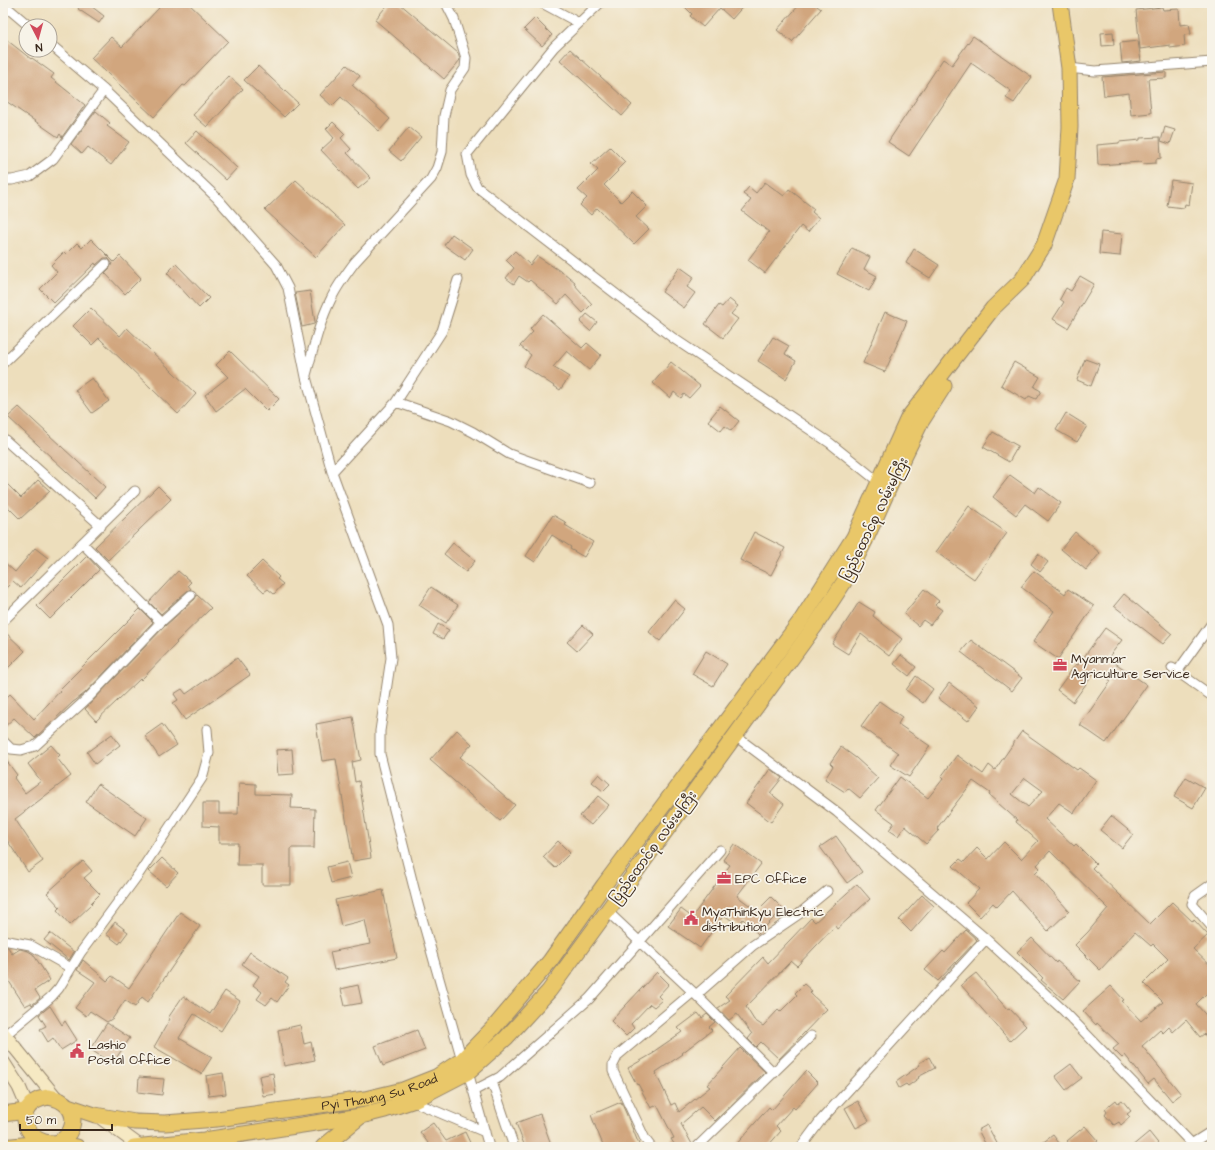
<svg xmlns="http://www.w3.org/2000/svg" width="1215" height="1150" font-family="'Architects Daughter','Noto Sans Myanmar',sans-serif">
	<style>
		.building { fill: #d1a67e; fill-rule: evenodd }
		.lines { fill: none; stroke-linecap: round; stroke-linejoin: round }
		.minor-casing { stroke: #94846d; stroke-width: 11 }
		.secondary-casing { stroke: #94846d; stroke-width: 15 }
		.primary-casing { stroke: #94846d; stroke-width: 17 }
		.minor { stroke: #fff; stroke-width: 9 }
		.secondary { stroke: #f6e9c3; stroke-width: 13 }
		.primary { stroke: #e9c769; stroke-width: 15 }
		.labels { text-anchor: middle; stroke-width: 3.5; stroke-linejoin: round; paint-order: stroke }
		.street-label { font-size: 13px; fill: #3b2a1e; stroke: #f7f3e8 }
		.poi-label { font-size: 13px; fill: #3b2a1e; stroke: #f7f3e8; text-anchor: start }
	</style>
	<rect width="100%" height="100%" fill="#f7f3e8"/>
	<filter id="ink" filterUnits="userSpaceOnUse"><feTurbulence type="fractalNoise" baseFrequency=".025" numOctaves="2"/><feDisplacementMap in="SourceGraphic" scale="8" xChannelSelector="R" yChannelSelector="G"/><feConvolveMatrix kernelMatrix="1 2 1 2 8 2 1 2 1" color-interpolation-filters="sRGB"/></filter>
	<filter id="wash" filterUnits="userSpaceOnUse"><feTurbulence type="fractalNoise" baseFrequency=".012" numOctaves="4" result="noise"/><feDisplacementMap in="SourceGraphic" scale="16" xChannelSelector="R" yChannelSelector="G"/><feGaussianBlur stdDeviation="0.9" result="paint"/><feColorMatrix in="noise" values="0 0 0 0 0 0 0 0 0 0 0 0 0 0 0 0 0 1.4 0 .05"/><feComposite in="paint" operator="in"/></filter>
	<g filter="url(#wash)">
		<rect width="100%" height="100%" fill="#eddebc"/>
		<g id="blocks">
			<!-- building -->
			<path class="building" d="M82 3H87L104 16 99 23 78 9Z
				M154 3H188L228 41 185 86 183 85 154 117 91 58 111 37 122 47 159 8Z
				M389 3H399L458 53 460 60 444 79 375 20Z
				M681 3H746L732 19 720 8 703 27 690 16 692 14Z
				M801 3H813L821 9 792 42 777 30Z
				M1162 7 1163 10 1179 9 1180 25 1189 24 1191 34 1184 35 1185 46 1170 48V45L1140 49 1136 10Z
				M535 18 552 35 542 46 524 29Z
				M1113 32 1114 45 1102 46 1101 33Z
				M973 36 1032 77 1014 103 1006 98 1011 91 971 63 909 156 888 142 943 59 952 65Z
				M3 37 31 59 32 58 54 74 51 78 85 105 62 137 60 134 58 137 3 99Z
				M1138 41 1141 61 1122 63 1120 43Z
				M570 49 632 105 622 116 560 60Z
				M347 65 360 76 352 85 390 119 379 131 341 97 332 106 320 95Z
				M258 66 298 103 284 117 244 80Z
				M1166 72V78L1148 79 1151 113 1131 115 1129 93 1104 96 1102 77Z
				M229 76 243 89 207 127 193 115Z
				M96 111 110 123 107 126 129 142 111 165 88 147 82 154 71 144Z
				M333 122 345 134 341 138 351 149 347 153 371 178 358 189 321 150 334 138 326 129Z
				M409 127 421 137 401 161 389 151Z
				M1165 127 1175 130 1170 144 1161 141Z
				M197 131 237 168 226 180 186 143Z
				M1160 137 1161 158 1156 159V163L1142 164 1141 162 1098 165 1097 145 1119 143V142L1140 140V138Z
				M610 147 625 162 617 170 618 171 604 185 621 202 632 191 647 206 636 217 649 229 634 244 597 208 591 215 580 205 587 198 578 190 598 170 591 164Z
				M296 180 345 225 316 257 265 210Z
				M1171 180 1192 183 1189 205 1185 204 1184 208 1167 206Z
				M765 182 784 196 789 189 814 209 812 212 819 218 808 232 801 226 765 273 748 260 769 232 742 211 751 200 743 194 749 187 756 193Z
				M1101 232 1122 234 1120 256 1099 254Z
				M452 234 473 249 465 260 444 245Z
				M91 239 114 262 120 256 141 278 125 294 105 273 110 268 112 263 108 258H104L96 265 95 263 54 303 40 289 57 272 51 265 64 252 66 254 77 243 82 248Z
				M852 248 870 257 864 269 877 276 869 291 837 274Z
				M914 249 939 265 930 278 906 263Z
				M515 251 530 265 537 256 563 273H564L575 282 574 284 592 304 583 313 566 295 558 304 530 280 528 282 519 276 514 284 506 278 514 268 506 260Z
				M176 264 209 298 199 308 167 273Z
				M680 267 694 277 687 287 695 293 684 308 662 292Z
				M1080 276 1094 284 1068 328 1053 319 1064 302 1060 299 1066 288 1071 291Z
				M310 291 315 322 314 324 302 327 295 293Z
				M729 299 738 306 731 314 738 319 723 338 705 324 719 305 722 307Z
				M91 308 120 336 127 328 196 394 178 414 99 338 92 345 73 326Z
				M885 312 907 321 885 372 863 363Z
				M543 314 582 348 587 343 601 355 589 370 567 351 553 367 569 377 560 390 524 366 531 355 520 346 533 332 530 329Z
				M587 314 597 322 590 331 580 322Z
				M773 337 789 346 785 354 796 361 786 379 758 361Z
				M230 351 279 399 267 411 245 389 216 411 205 395 228 377 216 365Z
				M1085 359 1099 364 1091 386 1077 380Z
				M671 362 700 386 689 398 684 394 681 398 674 392 670 398 653 383Z
				M1014 362 1040 377 1034 387 1041 391 1036 399 1029 396 1026 400 1001 385Z
				M92 378 109 401 92 413 75 390Z
				M720 406 739 421 731 431 725 426 721 431 708 421Z
				M19 407 105 487 95 498 8 417Z
				M1066 413 1087 426 1077 442 1056 430Z
				M993 432 1018 446 1009 462 983 447Z
				M1010 475 1035 493 1039 487 1061 503 1048 521 1025 504 1016 515 993 497Z
				M3 480 21 498 38 480 50 491 20 519 3 502Z
				M158 486 171 499 108 560 95 547Z
				M969 506 1007 533 974 579 936 552Z
				M553 515 567 523 565 525 593 542 584 557 570 549 571 547 552 535 535 562 526 556Z
				M754 532 785 548 771 575 740 560Z
				M1075 532 1100 553 1086 570 1061 549Z
				M453 543 475 561 466 572 444 554Z
				M35 548 48 558 21 588 13 581 3 591V561L15 572Z
				M1038 554 1048 562 1040 572 1031 564Z
				M87 556 99 569V570L50 619 37 606Z
				M262 561 279 577 277 579 283 584 274 594 268 589 264 592 247 576Z
				M178 571 191 582 188 585 191 589 187 591 161 614 149 602Z
				M1034 571 1065 594 1068 589 1094 606 1058 659 1033 642 1054 611 1021 587Z
				M431 587 458 605 446 623 419 605Z
				M924 589 939 601 935 605 942 610 930 625 923 620 918 626 904 614Z
				M1124 594 1172 634 1163 644 1114 606Z
				M197 595 211 608 176 642 177 643 141 680 140 679 96 721 85 709 165 626 195 599Z
				M674 600 685 609 660 641 649 632Z
				M859 602 875 612 873 616 902 639 889 656 861 634 848 654 832 644Z
				M140 609 153 622 85 693 76 700 73 702 35 738 14 718 3 728V701L10 694 34 719 61 690 60 689Z
				M438 624 449 630 443 639 433 634Z
				M583 625 593 634 577 651 567 642Z
				M1105 628 1122 640 1108 658 1147 685 1106 743 1080 725 1111 681 1096 670 1073 702 1057 690 1076 664 1078 665Z
				M3 630 25 651 3 673Z
				M971 640 1022 678 1012 691 961 652Z
				M706 651 727 664 713 686 692 674Z
				M901 655 916 667 909 676 894 664Z
				M237 658 250 675 185 720 173 703 178 700 174 694 182 689 186 694Z
				M916 676 933 689 923 703 906 690Z
				M949 683 979 706 968 721 938 698Z
				M879 701 902 717 898 724 930 746 909 777 890 765 898 753 861 726Z
				M353 717 361 760 352 762 355 782 359 781 371 858 353 861 336 759 322 761 316 724Z
				M162 724 177 745 159 757 145 736Z
				M457 730 472 744 460 757 515 805 500 821 430 760Z
				M1022 731 1077 770 1079 768 1096 780 1074 813 1059 803 1045 819 1074 846 1076 844 1096 864 1092 868 1150 924 1172 902 1193 922 1194 920 1208 935 1193 949 1212 967V988L1196 1004 1212 1022V1043L1204 1034 1200 1037 1186 1020 1173 1032 1169 1027 1163 1033 1160 1030 1142 1046 1181 1094 1172 1101 1154 1079 1148 1084 1125 1055 1122 1058 1113 1049 1119 1044 1097 1023 1096 1025 1083 1011 1111 986 1124 1000 1122 1001 1141 1021 1163 1002 1144 983 1168 959 1153 944 1151 946 1135 932 1100 970 1075 945 1088 932 1108 908 1050 851 1037 865 1040 868 1035 873 1069 911 1048 931 1012 891 997 907 993 903 980 917 966 903 979 889 953 866 960 859 964 862 977 848 988 859 1004 842 1021 859 1038 841 1016 822 1017 820 989 795 990 793 973 781 937 828 939 830 926 844 905 826 898 836 889 830 894 823 876 810 900 777 928 798 943 779 941 777 957 755 983 774 989 765 995 770ZM1025 778 1043 791 1028 807 1012 794Z
				M112 734 120 745 95 764 87 752Z
				M51 745 60 755 57 758 71 776 15 819 43 861 28 872 3 834V756L17 775 14 778 25 793 41 781 28 764Z
				M841 747 856 758 878 778 860 798 848 788 845 792 825 779 833 766 830 763Z
				M292 749 294 774 278 775 276 750Z
				M770 769 782 778 770 793 784 804 771 822 746 803Z
				M599 774 610 784 603 791 592 782Z
				M1186 777 1205 788 1193 808 1174 797Z
				M239 783 256 784V794L292 795 291 808 315 809 314 848H291V885H262V865H237L238 843H219V827L203 826V803H219V814H238Z
				M98 784 147 818 135 836 86 802Z
				M598 796 609 805 591 825 580 816Z
				M1111 816 1133 834 1122 848 1100 830Z
				M836 836 862 872 847 883 820 847Z
				M558 841 570 853 555 868 543 857Z
				M734 844 761 864 737 896 757 911 771 897 783 909 758 934 743 919 738 925 724 915 700 948 668 926 681 909 692 917 730 865 723 860Z
				M162 858 178 873 166 886 149 871Z
				M83 861 92 871 84 878 100 894 91 903 92 904 70 925 57 910 60 907 47 893Z
				M347 862 351 878 331 883 327 867Z
				M857 884 870 899 837 929 835 926 797 966 791 961 746 1007 754 1020 763 1026 778 1010 780 1012 797 995 795 993 804 984 812 991 810 993 827 1009 779 1059 761 1042 756 1047 748 1039 752 1034 737 1014 729 1020 718 1008 730 1000 725 996 763 957 768 963 811 918 815 922Z
				M383 890 397 958 334 970 330 952 370 944 365 920 341 926 335 900Z
				M922 895 934 906 911 932 899 920Z
				M180 912 200 926 148 1002 142 997 135 1007 125 1000 113 1018 107 1022 90 1011 86 1016 75 1008 95 982 77 970 83 960 107 981 112 976 129 988Z
				M115 922 128 932 119 944 106 934Z
				M966 930 977 940 938 981 925 970 943 951 945 953Z
				M50 933 74 952 69 960 44 940Z
				M1032 938 1056 963 1057 961 1080 981 1063 999 1041 980 1043 978 1017 952Z
				M3 946 8 947 12 954 20 949 28 951 33 954 50 980 35 990 40 998 32 1005 31 1003 25 1006 3 972Z
				M250 952 288 978 285 982 289 985 277 1002 272 998 266 1005 257 999 262 992 253 985 259 976 242 964Z
				M657 972 669 984 658 996 662 1000 654 1007 650 1004 631 1024 634 1028 626 1036 611 1021Z
				M976 973 1007 1009 1009 1008 1026 1026 1010 1041 961 985Z
				M358 985 362 1003 345 1006 341 989Z
				M225 991 240 1001 221 1031 194 1014 179 1038 212 1057 201 1074 154 1047 170 1019 168 1018 183 996 210 1014Z
				M50 1006 62 1025 65 1021 77 1040 61 1050 53 1038 48 1042 40 1029 46 1026 39 1015Z
				M698 1013 702 1018 707 1014 715 1022 709 1027 712 1030 682 1053 683 1054 656 1072 657 1074H656L671 1105 675 1103 679 1112 710 1087 707 1085 740 1048 765 1072 715 1121 701 1107 681 1124 692 1144 685 1147H676L671 1139 674 1138 657 1105 651 1108 638 1084 637 1085 628 1068 654 1053 653 1052 682 1032 678 1028Z
				M107 1023 130 1038 112 1064 90 1049Z
				M300 1025 304 1044 311 1042 315 1060 284 1066 278 1030Z
				M417 1030 425 1050 383 1066 375 1046Z
				M929 1057 935 1068 918 1077 919 1078 908 1086 906 1084 899 1088 896 1082 920 1065 919 1063Z
				M1071 1064 1082 1078 1066 1090 1055 1076Z
				M806 1071 818 1083 795 1109 793 1107 776 1126 781 1131 767 1147H734L769 1107 772 1110Z
				M223 1073 226 1094 209 1096 206 1076Z
				M273 1073 276 1094 263 1096 259 1076Z
				M139 1077 164 1079 162 1095 138 1092Z
				M1116 1100 1118 1103 1122 1100 1131 1111 1127 1114 1130 1117 1121 1125 1119 1122 1114 1125 1105 1115 1107 1112 1105 1109Z
				M858 1101 869 1121 856 1128 845 1108Z
				M621 1102 626 1113 640 1147H604L596 1128 591 1115Z
				M540 1114 552 1147H525L516 1123Z
				M433 1123 446 1141 465 1132 472 1147H431L420 1132Z
				M987 1125 999 1147H987L978 1130Z
				M1085 1126 1098 1141 1091 1147H1072L1067 1141Z
				M1149 1132 1161 1147H1131Z
				M1053 1135 1062 1147H1037Z"/>
		</g>
	</g>
	<g filter="url(#ink)">
		<use href="#blocks" fill-opacity="0" stroke="#94846d" stroke-width="1"/>
		<g class="lines">
			<defs>
				<path id="minor" d="M542 3 579 23
					M600 3 554 47 467 154 471 175 477 187 673 338 830 443 880 483
					M3 4 29 26
					M50 44 104 90 217 198 276 265 288 288 306 377 332 472 388 625 391 658 380 731V754L418 904 462 1060 468 1072 489 1147
					M1069 68 1095 71 1212 62
					M3 180H12L30 176 53 159 104 90
					M3 363 106 264
					M306 375C313 350 319 323 331 299 337 286 346 274 355 262L431 179 437 168 442 152 444 116 450 90 465 68 466 58 454 19 446 3
					M396 402 451 421 473 432 509 454 590 483
					M3 438 101 526
					M332 472 396 402 442 331 458 280
					M82 543 161 622
					M3 621 135 491
					M1172 668 1212 696
					M1177 672 1212 623
					M734 735 837 812 986 939 1063 1010 1195 1147
					M3 741 11 749 21 750 35 746 89 697 161 622 191 595
					M1212 884 1195 896 1192 904 1212 927
					M607 911 693 992 774 1073
					M3 940 30 945 71 968
					M696 995 752 946 799 914 827 891
					M5 1035 51 997 59 988 81 952 138 875 202 778 209 753 207 729
					M492 1082 514 1147
					M473 1091 500 1077 589 999 720 850
					M412 1101 485 1132
					M1193 1143 1212 1131
					M651 1147 645 1139 613 1071V1065L618 1055 693 992
					M697 1147 811 1036
					M801 1147 821 1120 986 939"/>
				<path id="secondary" d="M3 1033 56 1098
					M3 1062 19 1087 28 1108
					M97 1115 141 1147"/>
				<g id="primary">
					<path d="M48 1097C64 1099 78 1111 71 1129 69 1134 64 1139 59 1142 27 1150 7 1104 48 1097Z"/>
					<path id="s1" d="M68 1106 95 1115 135 1122 165 1123 217 1119 365 1099 403 1090 436 1077 462 1060 495 1026 550 961 604 885 802 619 854 537 908 418 993 308 1022 280 1044 245 1067 179 1070 127 1069 68 1060 3"/>
					<path d="M3 1114 26 1111"/>
					<path d="M51 1144 77 1147"/>
					<path d="M3 1147 41 1143"/>
					<path d="M134 1147 204 1140 361 1116 385 1110 412 1101 468 1072 506 1038 549 991 815 626 844 582 865 541 892 481 921 422 944 386"/>
					<path d="M323 1147 361 1116"/>
				</g>
			</defs>
			<!-- minor casing -->
			<use href="#minor" class="minor-casing"/>
			<!-- secondary casing -->
			<use href="#secondary" class="secondary-casing"/>
			<!-- primary casing -->
			<use href="#primary" class="primary-casing"/>
			<!-- minor -->
			<use href="#minor" class="minor"/>
			<!-- secondary -->
			<use href="#secondary" class="secondary"/>
			<!-- primary -->
			<use href="#primary" class="primary"/>
		</g>
	</g>
	<!-- icons -->
	<defs>
		<symbol id="office-bare" viewBox="-9 -9 18 18"><path d="M-6-3h4V-5.5h4V-3h4V5H-6ZM-1-4.5V-3h2v-1.5ZM-6 0V1H6V0Z" fill="#d1495b" stroke="#f7f3e8" stroke-width="2.5" paint-order="stroke"/></symbol>
		<symbol id="civic-bare" viewBox="-9 -9 18 18"><path d="M-.6-6.5H3V-4.5H.6V-3L4-1V1h2V6H-6V1h2V-1L-.6-3ZM-1.2 2.5V6h2.4V2.5Z" fill="#d1495b" stroke="#f7f3e8" stroke-width="2.5" paint-order="stroke"/></symbol>
	</defs>
	<g fill-rule="evenodd">
		<use href="#office-bare" x="1050" y="655" width="20" height="20"/>
		<use href="#office-bare" x="714" y="868" width="20" height="20"/>
		<use href="#civic-bare" x="681" y="908" width="20" height="20"/>
		<use href="#civic-bare" x="67" y="1041" width="20" height="20"/>
	</g>
	<g class="labels">
		<!-- street labels -->
		<g class="street-label">
			<text transform="translate(874 519) rotate(-64)" y="5">ပြည်ထောင်စု လမ်းမကြီး</text>
			<text transform="translate(653 847) rotate(-54)" y="5">ပြည်ထောင်စု လမ်းမကြီး</text>
			<text dy="5" stroke="none"><textPath href="#s1" startOffset="316">Pyi Thaung Su Road</textPath></text>
		</g>
		<!-- poi labels -->
		<g class="poi-label">
			<text x="1071" y="663">Myanmar<tspan x="1071" dy="15">Agriculture Service</tspan></text>
			<text x="735" y="883">EPC Office</text>
			<text x="702" y="916">MyaThinKyu Electric<tspan x="702" dy="15">distribution</tspan></text>
			<text x="88" y="1049">Lashio<tspan x="88" dy="15">Postal Office</tspan></text>
		</g>
	</g>
	<!-- margin -->
	<rect width="1215" height="1150" fill="none" stroke="#f7f3e8" stroke-width="16"/>
	<!-- north arrow -->
	<g transform="translate(38 38) rotate(174)"><circle r="19" fill="#f7f3e8" stroke="#aca397"/>
	<path d="M0-3L7 15L0 10L-7 15Z" fill="#d1495b"/>
	<text y="-6" font-size="11" font-weight="bold" text-anchor="middle" fill="#3b2a1e">N</text>
	</g>
	<!-- scale -->
	<path d="M20 1124v6h92v-6" fill="none" stroke="#3b2a1e" stroke-width="2"/>
	<text x="26" y="1124" font-size="12" fill="#3b2a1e" stroke="#f7f3e8" stroke-width="3" paint-order="stroke">50 m</text>
</svg>
